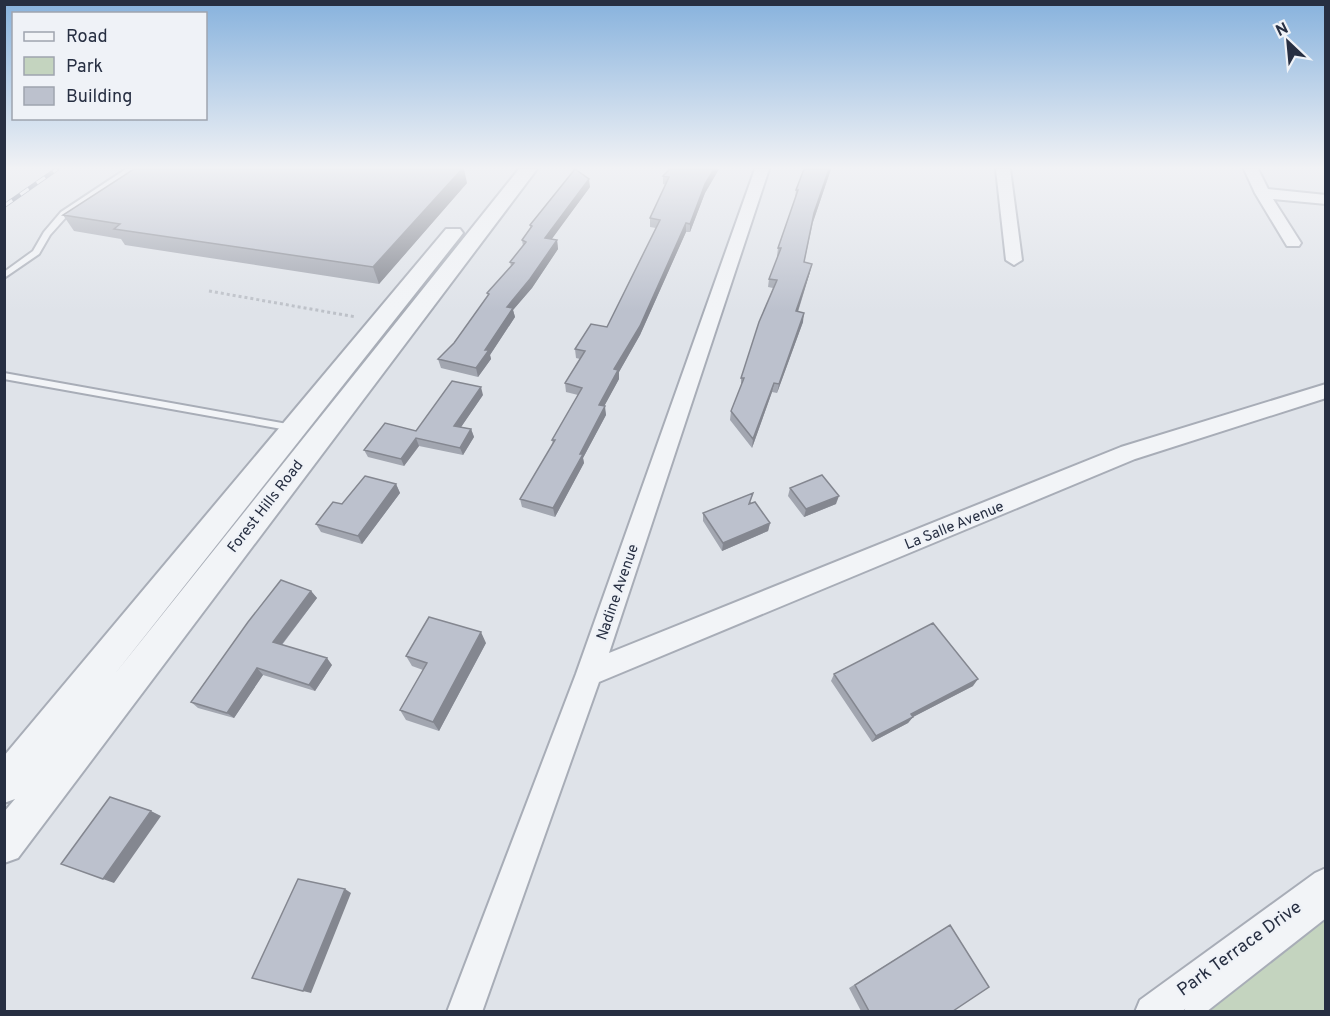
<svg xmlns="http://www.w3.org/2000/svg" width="1330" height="1016" font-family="Overpass,sans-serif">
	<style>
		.green { fill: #c4d4bf }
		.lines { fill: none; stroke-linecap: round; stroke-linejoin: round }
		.service-casing { stroke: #a8adb7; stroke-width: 4 }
		.minor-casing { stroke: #a8adb7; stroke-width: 4 }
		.tertiary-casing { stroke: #a8adb7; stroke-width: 4 }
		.path { stroke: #bdc1c8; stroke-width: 3; stroke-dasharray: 3 3; stroke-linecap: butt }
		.service { fill: #f2f4f7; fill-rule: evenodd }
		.minor { fill: #f2f4f7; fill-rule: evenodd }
		.tertiary { fill: #f2f4f7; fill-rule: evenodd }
		.rail-casing { stroke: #778194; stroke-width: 4.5 }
		.rail { stroke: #eff2f7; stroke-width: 3; stroke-dasharray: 10; stroke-linecap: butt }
		.wall { fill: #a2a6b0 }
		.shaded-wall { fill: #848790 }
		.building { fill: #bcc1cd; stroke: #848790; stroke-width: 1.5 }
		.labels { text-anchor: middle; stroke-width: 4.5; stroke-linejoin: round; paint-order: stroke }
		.street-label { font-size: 15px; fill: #272f42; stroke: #eff2f7 }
		.near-street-label { font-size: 18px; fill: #272f42; stroke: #eff2f7 }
	</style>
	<rect width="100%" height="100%" fill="#dfe3e9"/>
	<!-- green -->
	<path class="green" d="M1325 885V1011H1160Z"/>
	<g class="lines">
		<defs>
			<path id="service" d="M126 169H133L67 216 50 235 39 254 4 278V272L33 251 44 232 61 212Z
				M4 373 293 425 298 428 293 431 4 379Z
				M1326 901V918L1206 1012H1184L1186 1006 1321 903Z"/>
			<path id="minor" d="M755 169H769L609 653 1121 447 1326 384V398L1135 459 599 682 482 1012H447L576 674Z
				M996 169H1010L1022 260 1014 265 1006 260Z
				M1244 169H1258L1268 189 1326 195V204L1273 199 1301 243 1299 246H1287L1255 193Z
				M1326 868V904L1181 1012H1135L1140 1000 1315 873Z"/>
			<path id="tertiary" d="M519 169H537L18 858 4 863V812L15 799 4 803V756L446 229H460L463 233 460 237 114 675Z"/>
		</defs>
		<!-- service casing -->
		<use href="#service" class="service-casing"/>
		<!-- minor casing -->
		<use href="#minor" class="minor-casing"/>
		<!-- tertiary casing -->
		<use href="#tertiary" class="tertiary-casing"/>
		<!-- path -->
		<path class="path" d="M209 291 356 317"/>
		<!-- service -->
		<use href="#service" class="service"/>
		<!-- minor -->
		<use href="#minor" class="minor"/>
		<!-- tertiary -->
		<use href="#tertiary" class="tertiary"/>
		<defs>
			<path id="rail" d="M4 206 57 169"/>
		</defs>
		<!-- rail casing -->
		<use href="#rail" class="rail-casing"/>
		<!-- rail -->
		<use href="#rail" class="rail"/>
	</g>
	<!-- wall -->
	<path class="wall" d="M670 169H719L705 193 690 232H686L640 335 619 372V379L604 406 606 415 583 458 584 463 555 517 522 507 520 499 553 444 552 440 578 395 566 392 565 383 580 359 576 358 575 349 607 327 656 228 650 227V218L666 185 663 184V176Z
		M804 169H831L813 222 804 263 810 272 798 312 803 322 777 393 772 392 752 448 730 420 731 411 741 386V378L773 288 768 287 769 279 778 256H777L778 248 795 199 796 190Z
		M467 183 379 284 125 245 121 239 74 231 63 215Z
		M590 187 551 239 557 240 558 249 532 288 513 310 515 317 490 355 491 359 478 377 441 368 438 359 454 343 488 296 487 293 511 266 510 262 523 246 522 240 530 228V225Z
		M483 395 461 427 471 429 474 437 463 455 419 446 404 466 368 457 364 450 416 431Z
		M396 484 400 493 362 544 321 532 316 524 342 504Z
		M790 488 836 504 804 517 788 496Z
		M751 502V503L770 523 768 531 722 551 703 521V513Z
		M311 591 317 598 282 645 332 665 315 691 263 675 234 718 198 708 191 702Z
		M486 643 439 731 406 720 400 710 423 670 412 666 406 656Z
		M834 674 973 686 913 717 908 723 872 742 831 681Z
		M950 925 953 1011H861L849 988Z"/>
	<!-- shaded-wall -->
	<path class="shaded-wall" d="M462 169H464L467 183 379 284 373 267Z
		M714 169H719L705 193 690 232V224L705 184Z
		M829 169H831L813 222 814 213Z
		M589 179 590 187 546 247 545 238Z
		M686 223V232L640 335 619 372V379L600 414 599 405 614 369Z
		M557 240 558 249 532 288 513 310 515 317 490 355 491 359 478 377 476 368 507 307Z
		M812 264 810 272 795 320 796 311Z
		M804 313 803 322 777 393 779 384Z
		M774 383 772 392 752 448 753 439Z
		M481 387 483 395 457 433 454 426Z
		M605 406 606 415 583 458 584 463 555 517 553 508 580 454Z
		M471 429 474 437 463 455 460 448Z
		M416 438 419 446 404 466 401 459Z
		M396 484 400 493 362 544 358 536Z
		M839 496 836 504 804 517 806 509Z
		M770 523 768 531 722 551 723 543Z
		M311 591 317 598 279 648 273 642Z
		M481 632 486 643 439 731 433 722Z
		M327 658 332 665 315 691 309 685Z
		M257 668 263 675 234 718 227 713Z
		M978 679 973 686 913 717 908 723 872 742 876 736 911 714Z
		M151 811 161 816 114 883 103 879Z
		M345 889 351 893 311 993 303 991Z"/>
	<!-- building -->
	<path class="building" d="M134 169H462L373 267 114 229 120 224 63 215Z
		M575 169 589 179 545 238 557 240 530 279 507 307 513 308 485 350H489L476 368 438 359 454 343 489 294 487 293 514 263 510 262 526 242 522 240 532 226 530 225Z
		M670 169H714L705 184 690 224 686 223 640 326 614 369 618 370 599 405 605 406 580 454H583L553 508 520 499 555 440H552L582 388 565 383 585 351 575 349 591 324 607 327 660 220 650 218 669 177 663 176Z
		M804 169H829L814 213 804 262 812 264 796 311 804 313 779 384 774 383 753 439 731 411 744 378H741L759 322 777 280 769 279 781 248H778L798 190H796Z
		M452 381 481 387 454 426 471 429 460 448 416 438 401 459 364 450 385 423 416 431Z
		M822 475 839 496 806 509 790 488Z
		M365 476 396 484 358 536 316 524 333 502 342 504Z
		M753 493 749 504 755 502 770 523 723 543 703 513Z
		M281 580 311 591 273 642 327 658 309 685 257 668 227 713 191 702 248 622Z
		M429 617 481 632 433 722 400 710 427 663 406 656Z
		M933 623 978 679 911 714 913 717 876 736 834 674Z
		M110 797 151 811 103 879 61 864Z
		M298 879 345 889 303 991 252 978Z
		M950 925 989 987 953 1011H869L855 985Z"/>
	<!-- sky -->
	<linearGradient id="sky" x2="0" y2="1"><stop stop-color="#87b2dd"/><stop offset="0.54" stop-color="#f1f2f5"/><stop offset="1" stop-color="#f1f2f5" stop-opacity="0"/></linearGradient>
	<rect width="1330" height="311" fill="url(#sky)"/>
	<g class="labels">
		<!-- street labels -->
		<g class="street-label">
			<text transform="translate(265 506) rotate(-52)" y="5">Forest Hills Road</text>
			<text transform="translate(954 525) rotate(-22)" y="5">La Salle Avenue</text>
			<text transform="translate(617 592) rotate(-71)" y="5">Nadine Avenue</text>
		</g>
		<!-- near-street labels -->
		<g class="near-street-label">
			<text transform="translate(1239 948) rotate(-36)" y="6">Park Terrace Drive</text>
		</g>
	</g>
	<!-- border -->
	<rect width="1330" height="1016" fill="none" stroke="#272f42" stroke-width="12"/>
	<!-- legend -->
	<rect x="12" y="12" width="195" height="108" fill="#eff2f7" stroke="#9fa4af" stroke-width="1.5"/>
	<rect x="24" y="32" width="30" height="9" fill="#f2f4f7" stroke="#9fa4af" stroke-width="1.5"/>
	<text x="66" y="42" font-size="18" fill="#272f42">Road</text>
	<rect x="24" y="57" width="30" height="18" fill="#c4d4bf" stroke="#9fa4af" stroke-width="1.5"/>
	<text x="66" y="72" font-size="18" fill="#272f42">Park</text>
	<rect x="24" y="87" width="30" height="18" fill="#bcc1cd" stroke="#9fa4af" stroke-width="1.5"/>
	<text x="66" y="102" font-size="18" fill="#272f42">Building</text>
	<!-- north arrow -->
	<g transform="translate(1288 42) rotate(334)" stroke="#eff2f7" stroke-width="4.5" paint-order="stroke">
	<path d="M0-4.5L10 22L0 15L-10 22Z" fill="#272f42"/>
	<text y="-9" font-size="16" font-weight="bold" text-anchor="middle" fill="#272f42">N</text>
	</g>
</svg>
